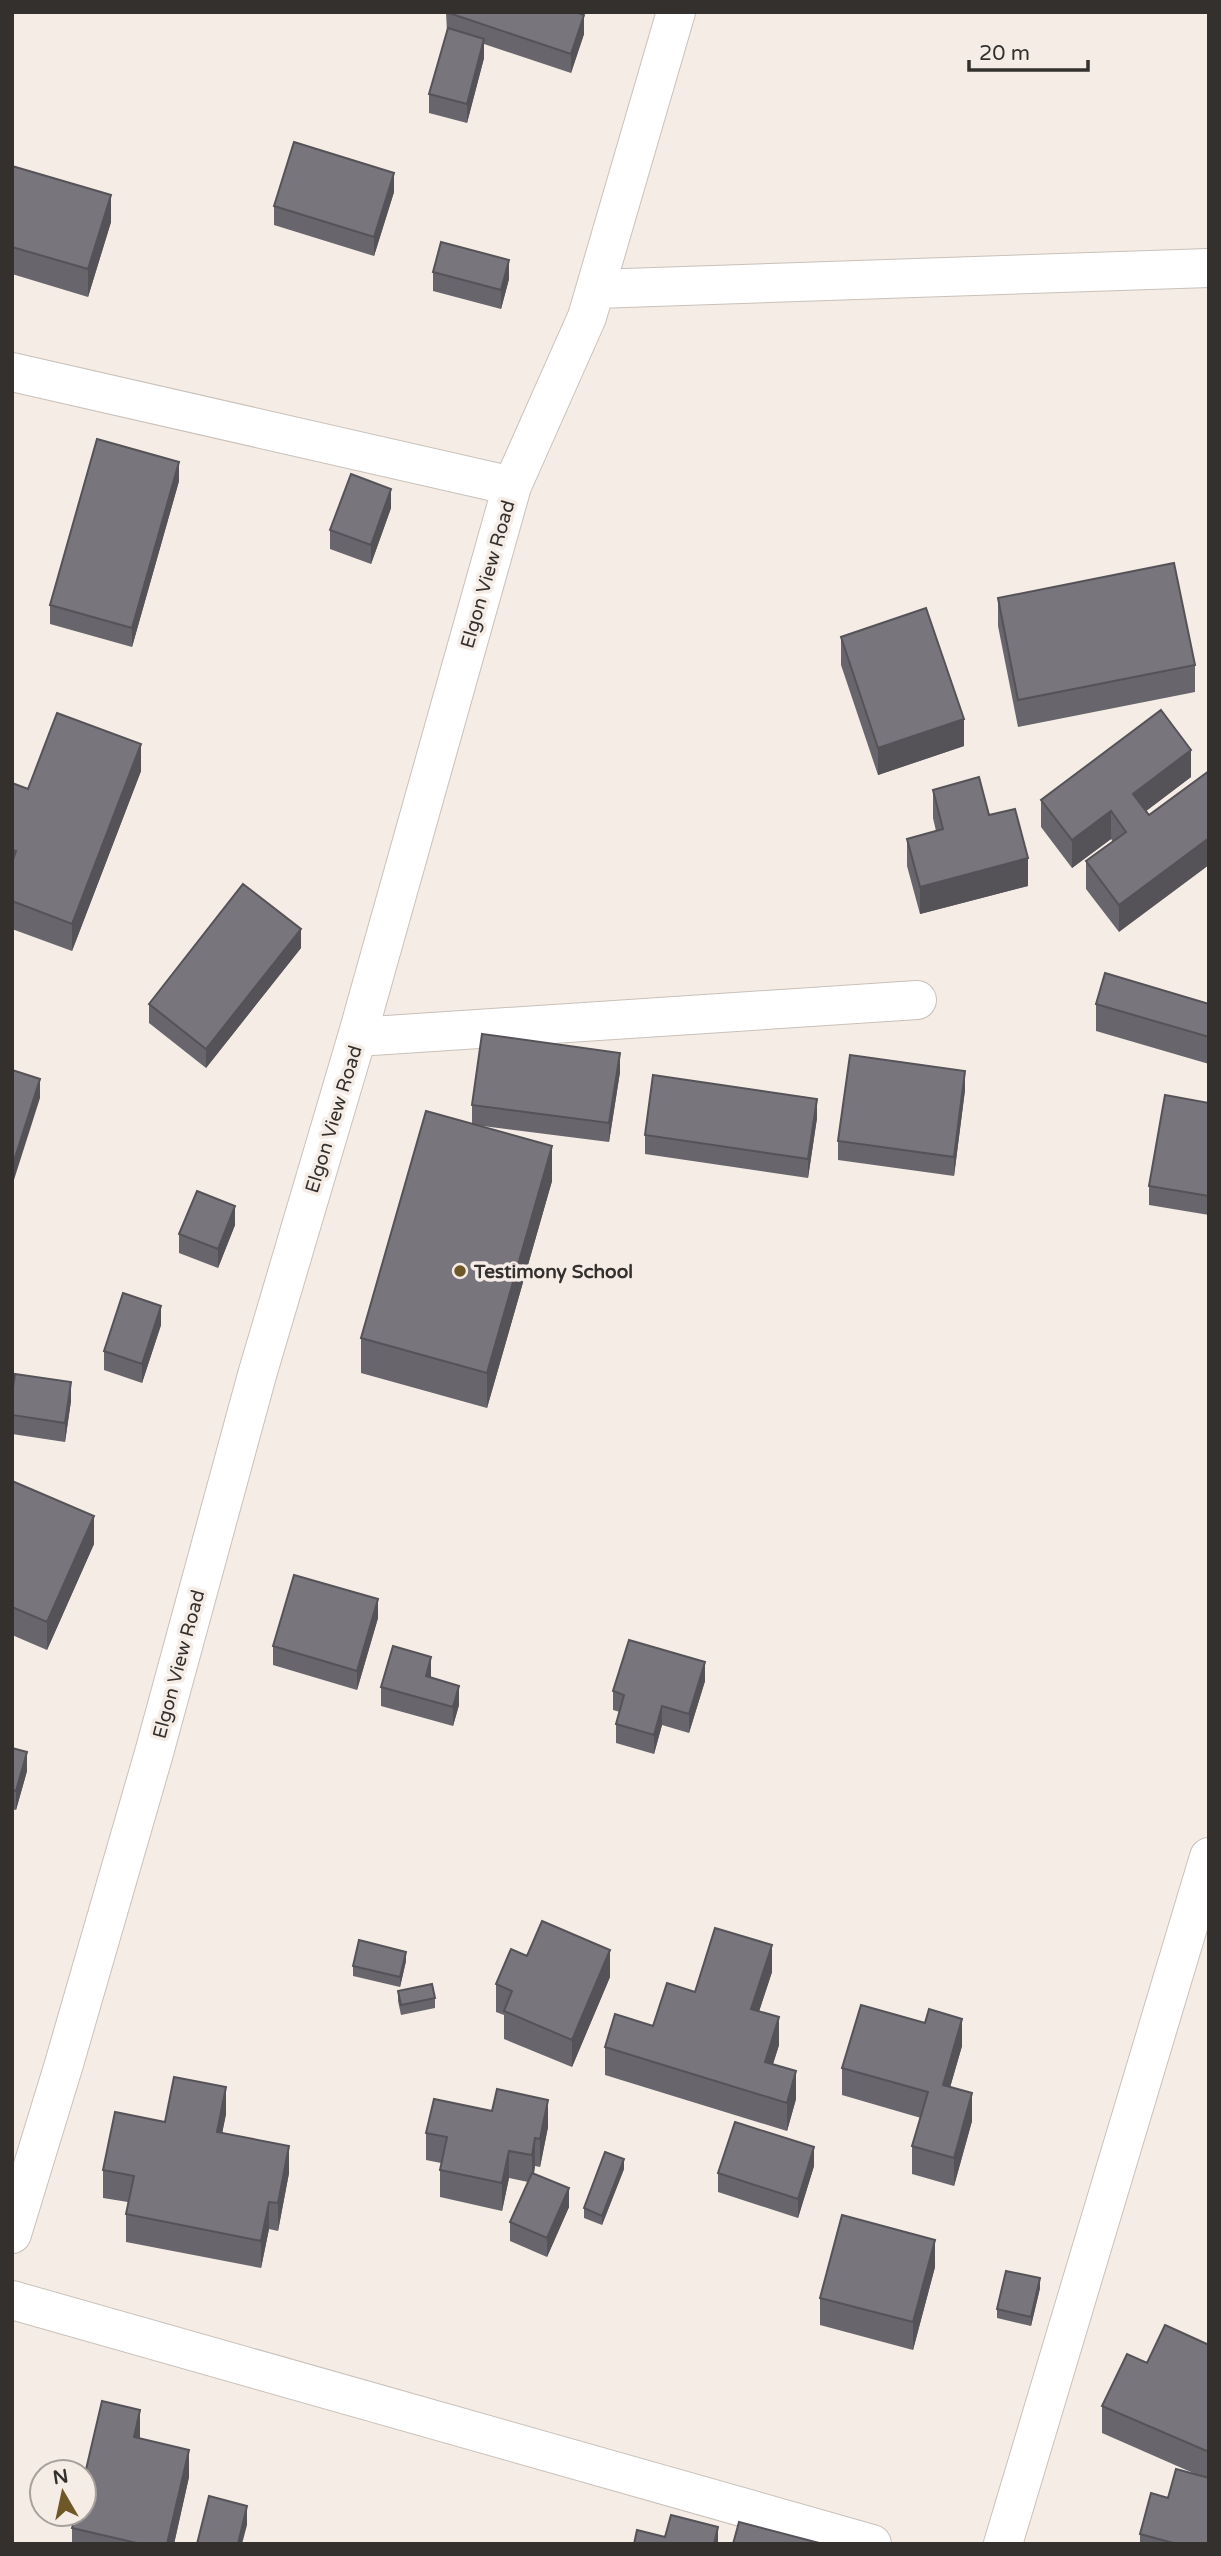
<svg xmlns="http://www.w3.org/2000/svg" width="1221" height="2556" font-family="'Varela Round',sans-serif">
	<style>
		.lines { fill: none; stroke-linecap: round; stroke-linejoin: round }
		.minor-casing { stroke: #c9c1ba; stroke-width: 40 }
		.minor { stroke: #fff; stroke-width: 38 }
		.wall { fill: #68656c }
		.shaded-wall { fill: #555258 }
		.building { fill: #79757d; stroke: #555258; stroke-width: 2 }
		.poi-dot { fill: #6f5828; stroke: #f4ece5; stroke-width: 2.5 }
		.labels { text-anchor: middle; stroke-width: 7; stroke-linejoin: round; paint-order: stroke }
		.street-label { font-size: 19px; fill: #33302e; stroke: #f4ece5 }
		.poi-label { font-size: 19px; font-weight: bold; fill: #33302e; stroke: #f4ece5; text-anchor: start }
	</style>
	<rect width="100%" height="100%" fill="#f4ece5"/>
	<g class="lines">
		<defs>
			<path id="minor" d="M596 289 1209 268
				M12 372 512 486
				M357 1037 917 1000
				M12 2234 64 2064 154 1753 257 1375 357 1037 512 486 587 317 676 12
				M12 2300 872 2544
				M1003 2544 1209 1857"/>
		</defs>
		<!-- minor casing -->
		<use href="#minor" class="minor-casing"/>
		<!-- minor -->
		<use href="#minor" class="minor"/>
	</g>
	<!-- wall -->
	<path class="wall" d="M446 12 584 34 571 73 484 44V58L467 123 429 113V94L447 32Z
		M12 166 111 222 88 297 12 274Z
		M394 192 374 256 274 225V206Z
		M433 272 509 279 501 309 433 291Z
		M179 481 132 647 50 624V605Z
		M391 508 371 564 330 549V530Z
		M998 598 1195 665V692L1018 727 998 626Z
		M841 637 964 746 878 775 841 665Z
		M141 771 72 951 12 929V783L28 789Z
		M1191 777 1146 811 1119 932 1086 889V861L1113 842 1111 839 1072 868 1041 827V800Z
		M933 790 989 815 1028 886 920 914 907 866V839L936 831 933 818Z
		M301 948 206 1068 149 1023V1004Z
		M1096 1004H1209V1064L1096 1031Z
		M620 1072 609 1142 475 1125 552 1181 487 1408 361 1373V1338L472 1124V1105Z
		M965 1090 954 1176 838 1160V1141Z
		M1209 1103V1215L1149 1205V1186Z
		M817 1118 808 1178 645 1154V1135Z
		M235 1225 218 1268 179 1253V1234Z
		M161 1325 142 1383 104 1370V1351Z
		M12 1393 71 1401 65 1442 12 1434Z
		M12 1481 94 1544 47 1650 12 1635Z
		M378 1618 357 1690 273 1665V1646Z
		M431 1676V1678L459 1705 453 1726 381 1706V1687Z
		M705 1681 689 1733 662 1725 654 1754 616 1743V1724L620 1712 613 1710V1691Z
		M12 1748 27 1771 16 1810 12 1809Z
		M527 1956 610 1977 572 2067 504 2039V2015L496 2012V1984Z
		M406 1961 400 1987 353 1976V1966Z
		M772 1972 759 2011 779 2045 773 2064 796 2099 787 2131 605 2075V2047Z
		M398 1991 435 1998V2008L401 2015 398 2001Z
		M925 2023 962 2046 950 2087 972 2121 954 2186 912 2174V2146L921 2118 842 2095V2068Z
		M226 2114 222 2133 289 2173 278 2231 269 2229 261 2268 126 2242V2214L128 2202 103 2198V2170L165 2122Z
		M548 2127 540 2167 535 2166 534 2174 569 2207 547 2257 510 2241V2222L528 2182 509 2178 502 2211 440 2197V2170L441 2163 426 2160V2133Z
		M814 2166 798 2218 718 2192V2173Z
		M624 2169 602 2225 584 2218V2208Z
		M935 2267 913 2350 820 2325V2298Z
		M1040 2288 1031 2326 997 2318V2309Z
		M1209 2345V2544H1140V2534L1168 2498 1200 2476 1102 2433V2406L1147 2363Z
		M140 2438 189 2477 174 2544H72V2528Z"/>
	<!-- shaded-wall -->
	<path class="shaded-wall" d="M584 15V34L571 73V54Z
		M484 39V58L467 123V104Z
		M394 173V192L374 256V237Z
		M111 195V222L88 297V269Z
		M509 260V279L501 309V290Z
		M179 462V481L132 647V628Z
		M391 489V508L371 564V545Z
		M964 719V746L878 775V748Z
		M141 744V771L72 951V924Z
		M1191 750V777L1133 821V794Z
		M1111 811V839L1072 868V840Z
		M1209 838V865L1119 932V905Z
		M1028 858V886L920 914V887Z
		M301 929V948L206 1068V1049Z
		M620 1053V1072L609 1142V1123Z
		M965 1071V1090L954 1176V1157Z
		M40 1079V1098L12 1186V1167Z
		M817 1099V1118L808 1178V1159Z
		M552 1146V1181L487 1408V1373Z
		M235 1206V1225L218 1268V1249Z
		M161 1306V1325L142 1383V1364Z
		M71 1382V1401L65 1442V1423Z
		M94 1516V1544L47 1650V1622Z
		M378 1599V1618L357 1690V1671Z
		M431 1657V1676L426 1695V1676Z
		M705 1662V1681L689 1733V1714Z
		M459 1686V1705L453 1726V1707Z
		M662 1706V1725L654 1754V1735Z
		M27 1752V1771L16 1810V1791Z
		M772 1945V1972L751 2036V2009Z
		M610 1950V1977L572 2067V2040Z
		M406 1952V1961L400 1987V1977Z
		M779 2017V2045L765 2089V2062Z
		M962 2019V2046L943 2112V2085Z
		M796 2071V2099L787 2131V2103Z
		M226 2087V2114L217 2159V2132Z
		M972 2093V2121L954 2186V2158Z
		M548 2100V2127L540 2167V2139Z
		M535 2138V2166L532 2182V2155Z
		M289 2146V2173L278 2231V2203Z
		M814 2147V2166L798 2218V2199Z
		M509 2151V2178L502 2211V2183Z
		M624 2159V2169L602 2225V2216Z
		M569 2188V2207L547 2257V2238Z
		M269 2202V2229L261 2268V2241Z
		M935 2240V2267L913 2350V2322Z
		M1040 2278V2288L1031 2326V2317Z
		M140 2410V2437L134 2464V2437Z
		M189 2450V2477L174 2544H167Z
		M247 2506V2525L242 2544H238Z
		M718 2527V2544H714Z"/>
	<!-- building -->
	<path class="building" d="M446 12H576L584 15 571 54Z
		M448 28 484 39 467 104 429 94Z
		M294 142 394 173 374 237 274 206Z
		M12 166 111 195 88 269 12 247Z
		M441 242 509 260 501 290 433 272Z
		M97 439 179 462 132 628 50 605Z
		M351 474 391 489 371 545 330 530Z
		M1174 563 1195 665 1018 700 998 598Z
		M926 608 964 719 878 748 841 637Z
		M1161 710 1191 750 1133 794 1149 815 1209 771V838L1119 905 1086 861 1126 832 1111 811 1072 840 1041 800Z
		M57 713 141 744 72 924 12 901V862L16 851 12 850V783L28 789Z
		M979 777 989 815 1015 809 1028 858 920 887 907 839 943 829 933 790Z
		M243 884 301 929 206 1049 149 1004Z
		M1105 973 1209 1004V1037L1096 1004Z
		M482 1034 620 1053 609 1123 472 1105Z
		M850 1055 965 1071 954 1157 838 1141Z
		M12 1070 40 1079 12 1167Z
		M653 1075 817 1099 808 1159 645 1135Z
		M1165 1095 1209 1103V1196L1149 1186Z
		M426 1111 552 1146 487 1373 361 1338Z
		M197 1191 235 1206 218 1249 179 1234Z
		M123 1293 161 1306 142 1364 104 1351Z
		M15 1374 71 1382 65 1423 12 1415V1393Z
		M12 1481 94 1516 47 1622 12 1607Z
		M294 1575 378 1599 357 1671 273 1646Z
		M629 1640 705 1662 689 1714 662 1706 654 1735 616 1724 624 1695 613 1691Z
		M393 1646 431 1657 426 1676 459 1686 453 1707 381 1687Z
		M12 1748 27 1752 16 1791 12 1790Z
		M542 1921 610 1950 572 2040 504 2011 512 1991 496 1984 511 1949 527 1956Z
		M715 1928 772 1945 751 2009 779 2017 765 2062 796 2071 787 2103 605 2047 615 2014 653 2026 667 1983 695 1992Z
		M359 1940 406 1952 400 1977 353 1966Z
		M432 1984 435 1998 401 2005 398 1991Z
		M861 2005 925 2023 929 2009 962 2019 943 2085 972 2093 954 2158 912 2146 928 2092 842 2068Z
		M174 2077 226 2087 217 2132 289 2146 278 2203 269 2202 261 2241 126 2214 134 2176 103 2170 115 2112 165 2122Z
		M497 2089 548 2100 540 2139 535 2138 532 2155 509 2151 502 2183 440 2170 447 2137 426 2133 434 2099 492 2111Z
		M735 2122 814 2147 798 2199 718 2173Z
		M605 2152 624 2159 602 2216 584 2208Z
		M532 2173 569 2188 547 2238 510 2222Z
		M842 2215 935 2240 913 2322 820 2298Z
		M1006 2271 1040 2278 1031 2317 997 2309Z
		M1165 2325 1209 2345V2452L1102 2406 1127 2354 1147 2363Z
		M102 2401 140 2410 134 2437 189 2450 167 2544H141L72 2528 76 2514H84V2478Z
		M1176 2469 1209 2478V2544H1177L1140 2534 1151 2493 1168 2498Z
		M209 2496 247 2506 238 2544H197Z
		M671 2515 718 2527 714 2544H634L637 2530 665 2537Z
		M739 2522 823 2544H733Z"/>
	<!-- markers -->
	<circle class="poi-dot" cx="460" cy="1271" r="7"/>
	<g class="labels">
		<!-- street labels -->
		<g class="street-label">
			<text transform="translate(487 574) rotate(-74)" y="7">Elgon View Road</text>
			<text transform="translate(333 1119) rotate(-73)" y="7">Elgon View Road</text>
			<text transform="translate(178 1664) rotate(-75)" y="7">Elgon View Road</text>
		</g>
		<!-- poi labels -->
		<g class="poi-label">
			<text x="474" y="1278">Testimony School</text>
		</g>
	</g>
	<!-- border -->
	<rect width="1221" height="2556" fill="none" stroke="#33302e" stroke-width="28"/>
	<!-- north arrow -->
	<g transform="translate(63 2493) rotate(351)"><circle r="33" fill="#f4ece5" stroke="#a7a19c" stroke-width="2"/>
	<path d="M0-5L12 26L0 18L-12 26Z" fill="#6f5828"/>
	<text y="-10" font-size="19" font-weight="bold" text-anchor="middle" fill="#33302e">N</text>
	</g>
	<!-- scale -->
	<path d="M969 60v10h119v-10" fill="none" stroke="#33302e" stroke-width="3.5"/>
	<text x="979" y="60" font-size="21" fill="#33302e" stroke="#f4ece5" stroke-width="5" paint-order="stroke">20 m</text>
</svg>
